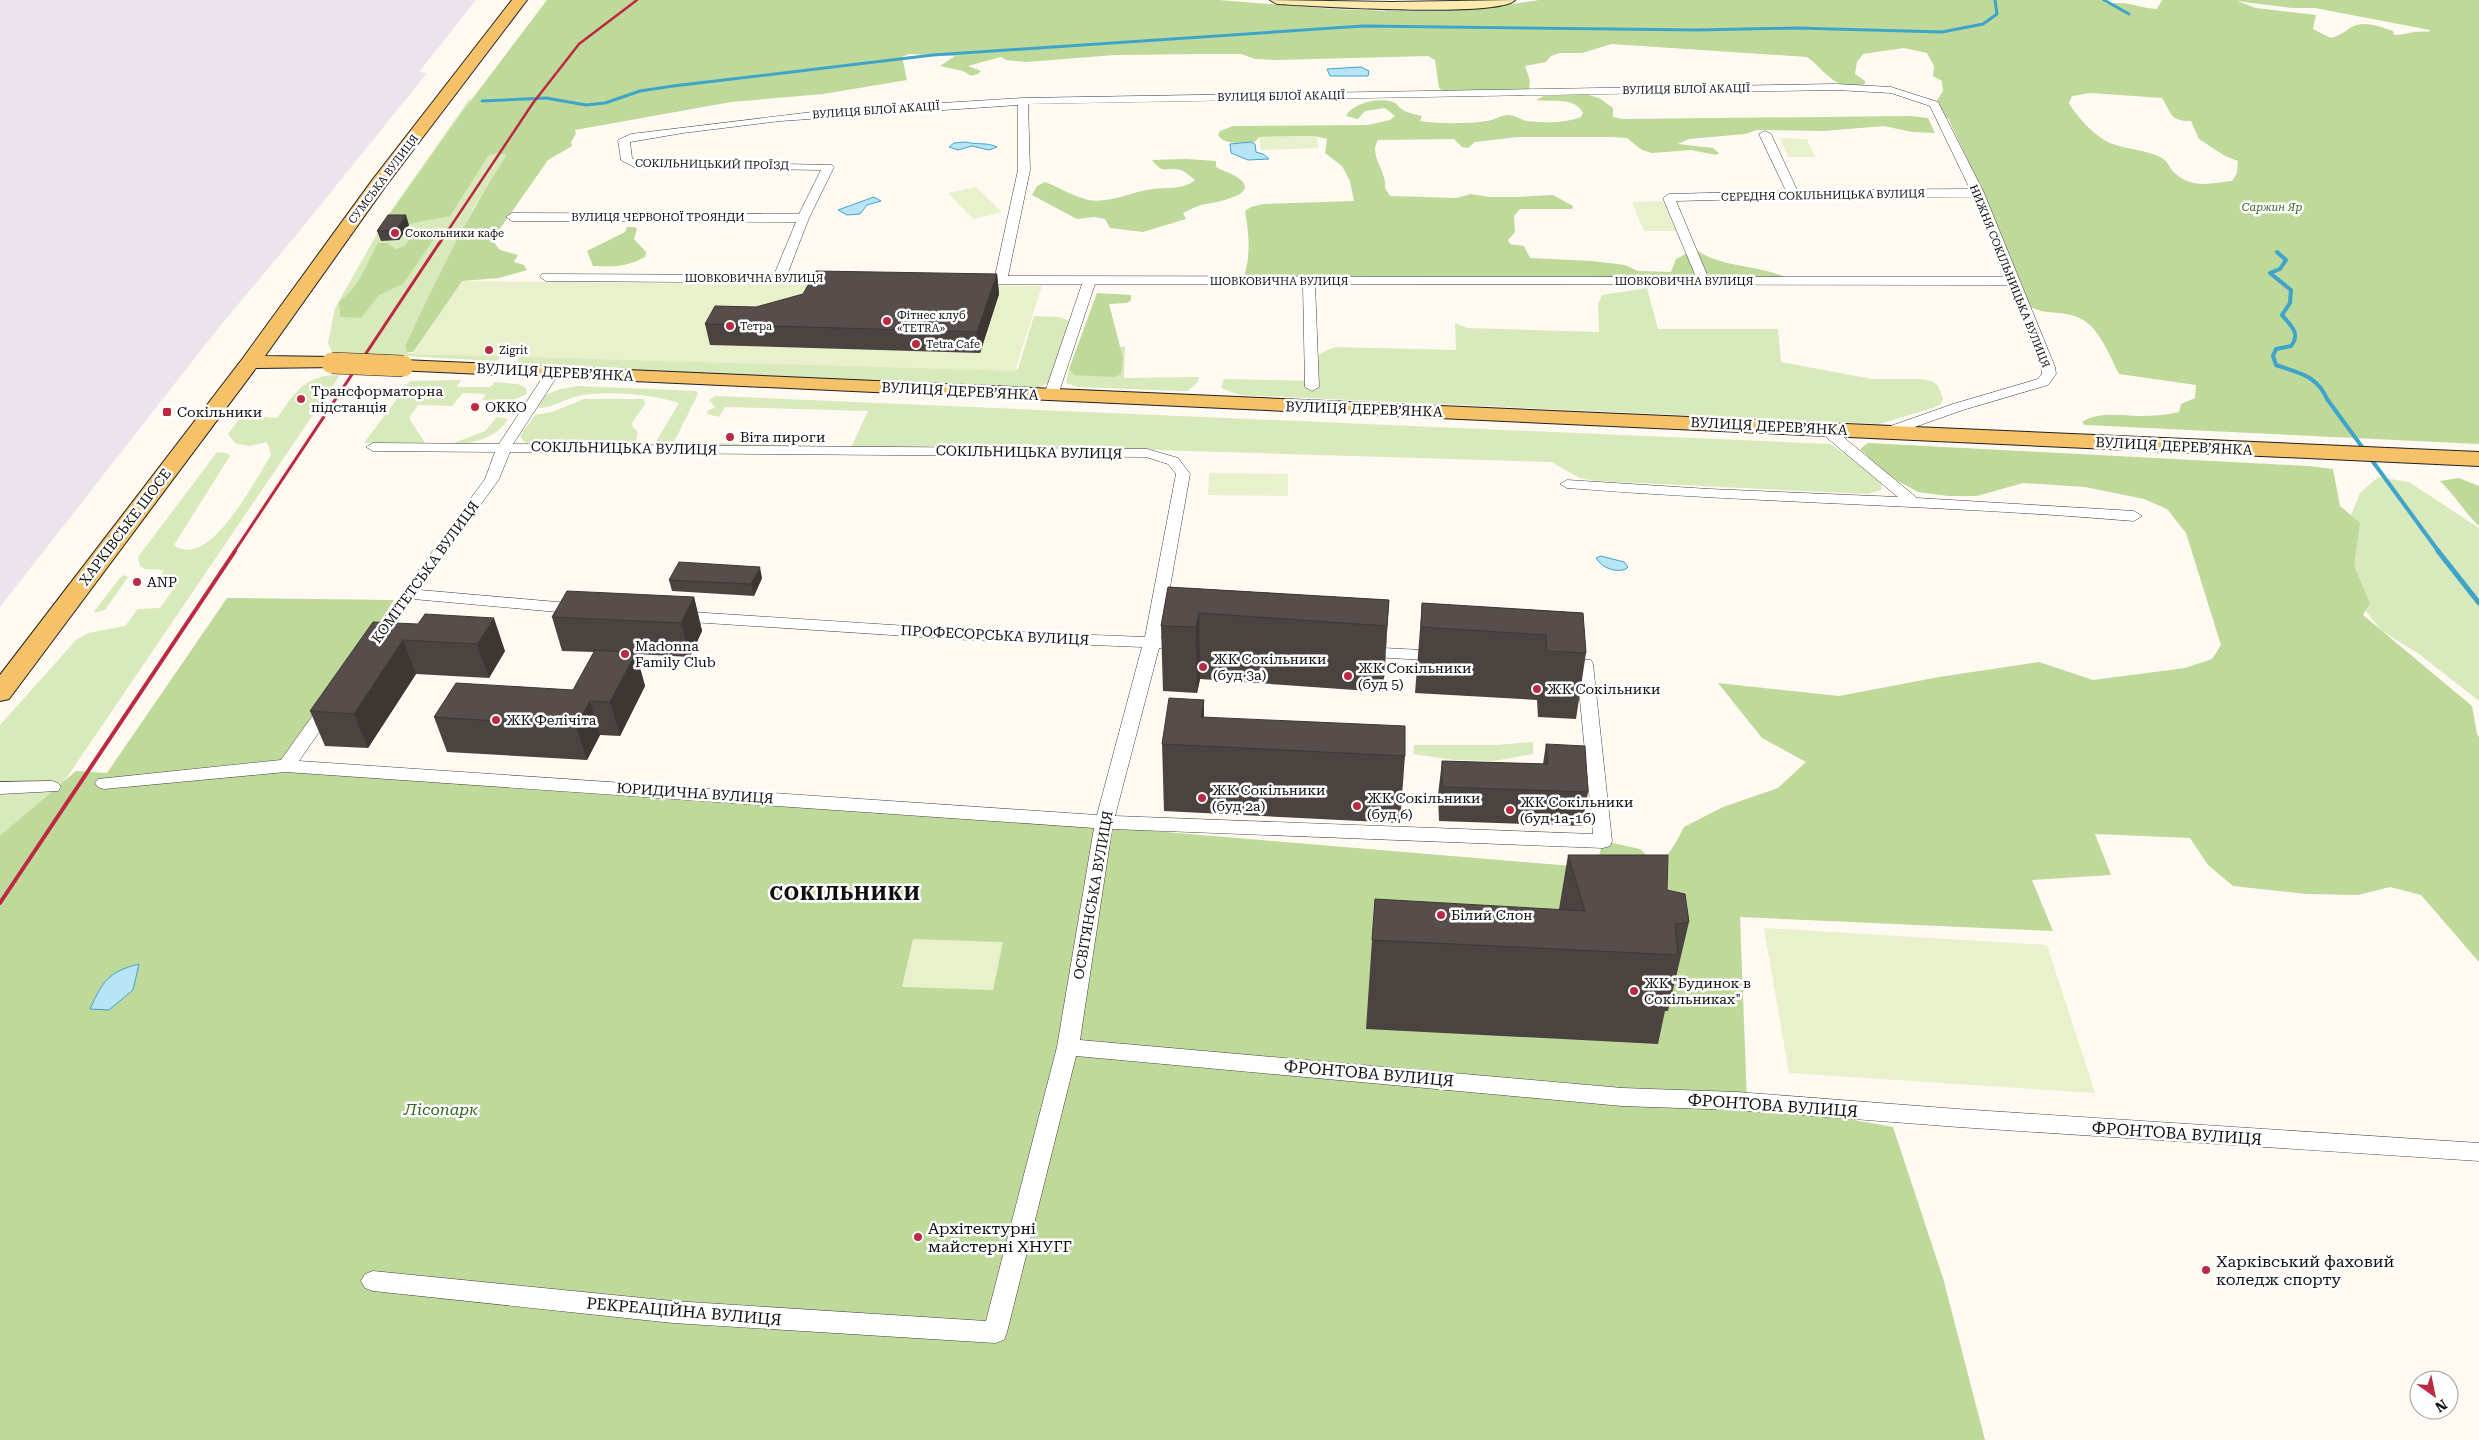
<svg xmlns="http://www.w3.org/2000/svg" width="2479" height="1440" font-family="'Roboto Serif',serif">
	<style>
		.industrial { fill: #ebe4ed }
		.green { fill: #d8e9bb }
		.forest { fill: #bed99a; fill-rule: evenodd }
		.pitch { fill: #e8f0cc }
		.water { fill: #b7e5f5; stroke: #3fa4ca }
		.lines { fill: none; stroke-linecap: round; stroke-linejoin: round }
		.stream-far2 { stroke: #3fa4ca; stroke-width: 3 }
		.stream-far1 { stroke: #3fa4ca; stroke-width: 4 }
		.stream { stroke: #3fa4ca; stroke-width: 5 }
		.street-casing { stroke: #424242; stroke-width: 1 }
		.secondary-casing { stroke: #313131; stroke-width: 2 }
		.primary-casing { stroke: #202020; stroke-width: 2 }
		.street { fill: #fff; fill-rule: evenodd }
		.secondary { fill: #fdeaae; fill-rule: evenodd }
		.primary { fill: #f5c26a; fill-rule: evenodd }
		.rail-far2 { stroke: #bc2942; stroke-width: 2.5 }
		.rail-far1 { stroke: #bc2942; stroke-width: 3 }
		.rail { stroke: #bc2942; stroke-width: 4 }
		.primary-bridge-casing { stroke: #202020; stroke-width: 22; stroke-linecap: butt }
		.primary-bridge { stroke: #f5c26a; stroke-width: 21 }
		.wall { fill: #4b4340 }
		.shaded-wall { fill: #3d3734 }
		.building { fill: #574e4b; stroke: #3d3734 }
		.poi-dot { fill: #bc2942; stroke: #fff; stroke-width: 2 }
		.labels { text-anchor: middle; stroke-width: 5; stroke-linejoin: round; paint-order: stroke }
		.far-street-label { font-size: 11px; fill: #0f0f0f; stroke: #fff }
		.far-park-label { font-size: 11px; font-style: italic; fill: #376620; stroke: #fff }
		.far-poi-label { font-size: 11px; fill: #0f0f0f; stroke: #fff; text-anchor: start }
		.street-label { font-size: 14px; fill: #0f0f0f; stroke: #fff }
		.poi-label { font-size: 14px; fill: #0f0f0f; stroke: #fff; text-anchor: start }
		.near-street-label { font-size: 16px; fill: #0f0f0f; stroke: #fff }
		.near-park-label { font-size: 16px; font-style: italic; fill: #376620; stroke: #fff }
		.near-poi-label { font-size: 16px; fill: #0f0f0f; stroke: #fff; text-anchor: start }
		.district-label { font-size: 19px; font-weight: bold; letter-spacing: 1px; fill: #0f0f0f; stroke: #fff }
	</style>
	<rect width="100%" height="100%" fill="#fffaf1"/>
	<!-- industrial -->
	<path class="industrial" d="M0 0H476L419 72 427 73 302 228 216 331 0 607Z"/>
	<!-- green -->
	<path class="green" d="M470 98 488 155 497 153 508 155 474 207 405 346 407 352 413 354 503 356 496 361 332 352 328 343 335 308 386 218Z
		M1647 288 1658 329H1778L1781 362 1872 379H1920L1932 381 1938 386 1943 399 1941 404 1933 408 1879 424 1240 395 1221 388 1224 379 1317 381 1319 354 1335 347 1456 350 1455 323 1467 328 1599 332 1598 304 1602 295Z
		M1034 316 1059 317 1070 321 1051 381 1039 388 529 366 522 364 517 360 520 357 606 355 1018 369Z
		M1125 346 1124 378 1199 377 1198 382 1188 391H1180L1078 387 1066 383 1069 369 1101 352Z
		M340 375 21 845 0 855V725L76 640 88 633 125 626 138 609 160 608 175 587 154 586 164 570 145 569 140 566 138 557 217 452 227 453 230 456 174 545C209 572 256 478 271 455L267 442 250 446 236 444 228 434C236 425 243 409 256 411L255 416 277 418C295 392 306 374 340 375Z
		M461 380 457 387H490L495 382 518 384 526 388 527 394 511 401 482 400 486 394 463 393 452 406 418 405 409 418 425 443H364L410 381Z
		M578 386 696 391 698 394 674 442 796 445 794 448 654 445 679 403C649 394 614 391 583 395 566 397 555 408 538 408 541 391 564 388 578 386Z
		M716 396 1830 444 1878 476 1882 483 1881 490 1868 494 1596 481 1580 478 1551 462 959 444 849 452 868 411 725 407 719 417 707 414V411L715 407 709 400Z
		M584 399H644L645 404 632 423 633 428 638 432 636 440 629 446H541L524 442 520 436 535 415 552 412Z
		M497 417 508 419C497 438 471 445 451 444L485 431Z
		M2378 477 2409 482 2479 528V701L2419 654 2382 631 2352 594 2341 539 2360 493Z
		M124 575 128 577 105 610 94 613 95 610 119 579Z
		M1533 742V754L1494 761 1454 760 1413 754 1414 745H1496Z"/>
	<!-- forest -->
	<path class="forest" d="M547 0H1218L1333 9 1396 11 1477 9 1539 0H2106V4C2129 0 2137 8 2157 9L2162 0H2479V444L2085 425 2082 422C2100 411 2120 416 2140 416 2153 416 2165 415 2179 412L2181 404 2195 398 2196 385 2119 374C2108 353 2098 321 2071 315 2056 311 2042 314 2029 306L1978 182 1948 118H1945L1937 100 1943 91 1942 81 1933 76 1934 66 1927 53 1904 48 1863 54 1857 62 1855 74 1865 81V84C1838 95 1825 70 1807 57L1612 44 1582 53H1559L1551 56 1546 62 1525 66 1530 81 1529 90 1444 91 1439 88 1435 60 1428 56 1276 60 1255 59 1241 54H1204L1115 55 1026 62 1006 60 1001 57 968 66 981 71 978 74 971 76 963 71 940 66 955 56 909 54 902 57 907 80 823 94 731 102 575 130 576 134 571 142 572 146 548 160 492 240 500 250 518 255 514 262 524 265 527 270 499 278 463 281 413 352H407L405 346C436 281 467 215 507 155L497 153 488 156 450 216 408 224 387 218 463 111ZM2237 1 2292 8H2315L2430 30 2428 32C2415 30 2407 35 2394 35L2393 31C2381 27 2364 20 2352 27 2343 32 2342 35 2331 38L2313 29 2316 15 2256 8ZM2091 93 2162 98C2172 113 2169 121 2191 121L2199 139 2225 156 2238 161 2237 173 2232 181C2213 183 2192 189 2176 174 2168 168 2169 160 2158 156 2144 150 2127 149 2113 144 2098 140 2076 116 2069 103L2072 96Z
		M1585 94 1599 98 1613 108V117L1623 119 1911 116 1928 118 1935 133 1912 132 1884 126 1824 131 1757 130 1745 134 1689 139 1678 144 1713 148 1719 153 1716 155 1691 150 1652 153 1642 150 1627 138 1611 137H1518L1475 142 1468 148 1462 147 1454 139 1378 140C1368 156 1387 170 1385 188L1390 196 1456 198 1471 194 1489 197H1516L1553 195 1573 206 1572 209H1520L1514 216 1515 232 1508 240 1510 244 1524 246 1530 258 1592 261 1625 265 1638 271 1671 272 1676 259 1695 249C1722 269 1760 264 1789 279L1244 277C1251 254 1249 234 1245 211L1251 207 1263 204 1354 201 1350 181 1342 166 1325 153 1327 139 1314 136 1259 137 1255 142C1243 142 1225 146 1218 135L1220 131 1233 126 1368 125 1390 120 1395 116 1385 108 1365 111 1358 119 1346 116C1353 103 1379 97 1393 102 1398 104 1396 104 1399 107 1405 113 1414 114 1422 116L1420 121C1442 124 1465 124 1487 121 1495 120 1500 115 1509 115 1515 115 1521 120 1527 121 1544 123 1566 123 1581 117L1583 113C1575 96 1551 103 1536 100L1544 96Z
		M1186 159 1216 161V167C1223 171 1231 173 1237 177 1265 196 1210 203 1201 205 1194 207 1189 210 1183 213L1186 219 1143 232 1110 228 1105 219 1094 217 1077 219 1032 195 1037 186 1045 182C1060 188 1073 196 1088 200 1110 204 1133 191 1153 189 1167 187 1184 190 1195 180 1191 177 1186 172 1181 170 1166 166 1164 176 1152 160Z
		M627 227H635L637 229 634 239 646 252 645 257C627 267 613 267 593 266L587 251 625 232Z
		M432 228 438 233 403 284 379 295 361 318 340 317 339 302C358 289 367 263 378 243H387L396 249 405 246 414 232Z
		M1097 293 1131 295V300L1127 303 1109 304 1123 358 1121 374 1115 377 1074 375 1069 369Z
		M1868 443 2309 466 2333 469 2340 506 2360 523 2354 566 2370 603 2363 615 2472 706 2477 734 2479 737V962L2421 895 2390 887 2358 895 2306 894 2233 886 2208 865 2190 838 2095 834 2111 875 2032 880 2053 931 1740 917 1747 1101 1893 1127 1943 1278 1985 1440H0V836L76 771 107 773 227 598 394 600 287 765 1142 830 1584 867 1599 856 1603 841 1640 849 1659 866 1675 844 1684 827 1723 807 1778 788 1806 762 1762 738 1718 683 1839 696 1939 677 2039 662 2093 680 2185 668 2212 659 2221 645 2186 533 2167 509 2144 499 2085 487 2023 483 1977 496H1948L1918 492 1887 475 1860 449Z
		M2459 478 2479 486V526C2464 512 2455 495 2440 481Z"/>
	<!-- pitch -->
	<path class="pitch" d="M1316 136 1319 148 1261 150 1259 137Z
		M1780 138 1807 139 1815 157H1788Z
		M976 187 1002 212 973 219 948 193Z
		M1663 201 1676 231H1644L1632 202Z
		M462 281 1042 286 1015 371 412 354Z
		M1209 473 1288 474V496L1208 495Z
		M1764 928 2047 945 2095 1093 1789 1073Z
		M913 939 1003 942 993 990 902 987Z"/>
	<!-- water -->
	<path class="water" d="M1361 67 1369 71 1368 76H1330L1327 69Z
		M966 142C976 145 987 142 997 147L989 150 972 146 958 150 949 147 954 143Z
		M1251 142 1255 144 1256 152 1263 154 1269 159 1248 160 1231 153 1230 144Z
		M874 197 881 201 867 205 860 214 847 215 838 210Z
		M1601 556 1624 562 1628 567 1626 569C1615 573 1602 568 1596 558Z
		M139 964 133 990 109 1010 90 1009C103 981 108 972 139 964Z"/>
	<g class="lines">
		<!-- stream-far2 -->
		<path class="stream-far2" d="M2104 0 2129 14
			M482 101 546 98 586 105 605 103 640 91 673 86 933 55 1363 26 1698 30 1797 28 1942 32 1983 24 1997 14 1995 0"/>
		<!-- stream-far1 -->
		<path class="stream-far1" d="M2277 252 2286 260 2280 269 2270 273 2291 290 2290 303 2282 315C2291 326 2301 333 2291 346L2276 349 2273 356 2276 365C2298 373 2317 375 2327 399L2439 552"/>
		<!-- stream -->
		<path class="stream" d="M2438 551 2479 603"/>
		<defs>
			<path id="street" d="M1836 84 1891 87 1938 102 1984 193 2055 367 2056 374 2048 385 1963 410 1892 435H1882L1880 432 1882 429 1953 404 2038 379 2042 374 2041 367 2009 285 1315 284 1319 387 1312 391 1305 387 1303 284H1095L1058 395 1051 399 1046 398 1044 395 1082 284H975L969 280 975 276H995L1018 170V105L780 121 683 133 630 142 632 158 636 161 832 165 834 167 809 218 787 275 839 276 840 279 839 282 834 283 546 281 540 277 542 274 774 275 796 222 512 221 506 217 512 213 799 214 821 170 634 167 621 160 618 140 631 134 829 110 1023 98ZM1836 90 1891 93 1930 106 1970 189 1797 190 1771 134 1765 131 1759 134 1786 191 1669 194 1663 198 1696 277 1008 276 1030 170 1028 104ZM1974 197 2005 277H1708L1676 201 1790 198Z
				M553 368 560 372 513 444 1147 449 1178 458 1190 474 1161 638 1190 640 1192 644 1190 648H1159L1115 816 1593 834 1577 669 1554 666 1552 662 1554 658 1560 657 1591 660 1593 664 1612 841 1610 846 1603 848 1112 829 1080 1040 1622 1088 1737 1092 1958 1109 2479 1143V1161L1958 1127 1737 1110 1622 1106 1076 1056 1007 1332 1004 1340 995 1343 673 1323 373 1291 365 1288 361 1281 365 1274 373 1271 673 1301 986 1321 1057 1047 1094 828 286 772 104 789 98 787 95 783 98 779 281 760 323 701H335L338 705 299 761 1097 815 1142 647 969 640 676 621 670 620 668 616 670 612 676 611 969 630 1145 637 1176 474 1168 464 1146 457 510 452 499 479 420 590 580 604 586 605 588 609 586 613 580 614 413 599 381 645H369L367 641 485 479 495 452 373 451 366 447 373 443 499 444 548 369Z
				M1825 425 1830 426 1917 498 2134 511 2142 516 2134 521C1945 505 1756 503 1567 488L1560 484 1567 480 1709 489 1898 497 1820 432 1818 429 1820 426Z
				M1363 647 1442 651 1448 652 1450 656 1448 660 1442 661 1357 656 1355 652 1357 648Z
				M52 781 58 783 61 787 58 791 0 794V782Z"/>
			<path id="secondary" d="M1270 0 1392 2 1515 0C1500 18 1309 6 1277 4Z"/>
			<path id="primary" d="M512 0H527L385 187 265 356 332 357 339 359 342 363 339 367 256 368 9 699 0 701V675L243 358 373 179Z
				M403 360 2479 452V466L396 370 393 366 396 362Z"/>
		</defs>
		<!-- street casing -->
		<use href="#street" class="street-casing"/>
		<!-- secondary casing -->
		<use href="#secondary" class="secondary-casing"/>
		<!-- primary casing -->
		<use href="#primary" class="primary-casing"/>
		<!-- street -->
		<use href="#street" class="street"/>
		<!-- secondary -->
		<use href="#secondary" class="secondary"/>
		<!-- primary -->
		<use href="#primary" class="primary"/>
		<!-- rail-far2 -->
		<path class="rail-far2" d="M439 244 533 103 579 44 637 0"/>
		<!-- rail-far1 -->
		<path class="rail-far1" d="M234 552 440 242"/>
		<!-- rail -->
		<path class="rail" d="M0 903 235 551"/>
		<defs>
			<path id="primary-bridge" d="M332 363 403 366"/>
		</defs>
		<!-- primary-bridge casing -->
		<use href="#primary-bridge" class="primary-bridge-casing"/>
		<!-- primary-bridge -->
		<use href="#primary-bridge" class="primary-bridge"/>
	</g>
	<!-- wall -->
	<path class="wall" d="M409 225 399 240 381 241 377 231Z
		M997 274 999 294 980 353 710 345 705 324 756 307Z
		M762 578 754 596 672 591 669 580Z
		M1168 587 1389 600 1383 692 1200 679 1197 693 1163 691 1161 626Z
		M694 597 702 631 690 657 636 654 645 686 620 736 600 735 587 760 447 752 434 717 573 690 594 652 562 651 552 617Z
		M1422 603 1583 613 1586 653 1576 719 1538 717 1537 700 1415 693Z
		M418 624 505 651 489 678 416 674 368 748 325 746 310 711Z
		M1204 700V717L1405 756 1400 823 1164 811 1162 744Z
		M1546 744 1588 792 1582 826 1439 821 1438 795 1442 761 1543 764Z
		M1568 855 1667 890 1689 922 1668 1011H1665L1658 1044 1366 1029 1372 940 1559 909Z"/>
	<!-- shaded-wall -->
	<path class="shaded-wall" d="M406 215 409 225 399 240 396 230Z
		M997 274 999 294 980 353 977 332Z
		M760 567 762 578 754 596 751 584Z
		M694 597 702 631 690 657 681 623Z
		M1389 600 1385 666 1383 692 1387 626Z
		M1199 613 1200 679 1197 693 1196 627Z
		M494 618 505 651 489 678 477 644Z
		M403 640 416 674 368 748 354 714Z
		M636 653 645 686 620 736 610 702Z
		M1204 700V746L1201 717Z
		M590 701 600 735 587 760 576 726Z"/>
	<!-- building -->
	<path class="building" d="M388 215H406L396 230 377 231Z
		M816 271 997 274 977 332 705 324 715 306 756 307 803 294Z
		M679 562 760 567 751 584 669 580Z
		M1168 587 1389 600 1387 626 1199 613 1196 627 1161 626Z
		M567 591 694 597 681 623 552 617Z
		M1422 603 1583 613 1586 653 1547 651 1546 635 1421 627Z
		M425 614 494 618 477 644 403 640 354 714 310 711 373 622 418 624Z
		M595 650 636 653 610 702 590 701 576 726 434 717 456 683 573 690Z
		M1169 698 1204 700 1201 717 1405 726V756L1162 744Z
		M1546 744 1585 746 1588 792 1442 787V761L1548 764Z
		M1568 855H1668L1667 890 1685 894 1689 922 1675 924 1678 955 1372 940 1375 899 1585 911Z"/>
	<!-- markers -->
	<g class="poi-dot">
		<circle cx="395" cy="233" r="5"/>
		<circle cx="887" cy="321" r="5"/>
		<circle cx="730" cy="326" r="5"/>
		<circle cx="916" cy="344" r="5"/>
		<circle cx="489" cy="350" r="5"/>
		<circle cx="301" cy="399" r="5"/>
		<circle cx="475" cy="407" r="5"/>
		<rect x="162" y="407" width="10" height="10" rx="2.5"/>
		<circle cx="730" cy="437" r="5"/>
		<circle cx="137" cy="582" r="5"/>
		<circle cx="625" cy="654" r="5"/>
		<circle cx="1203" cy="667" r="5"/>
		<circle cx="1348" cy="676" r="5"/>
		<circle cx="1537" cy="689" r="5"/>
		<circle cx="496" cy="720" r="5"/>
		<circle cx="1202" cy="798" r="5"/>
		<circle cx="1357" cy="806" r="5"/>
		<circle cx="1510" cy="810" r="5"/>
		<circle cx="1441" cy="915" r="5"/>
		<circle cx="1634" cy="991" r="5"/>
		<circle cx="918" cy="1237" r="5"/>
		<circle cx="2206" cy="1270" r="5"/>
	</g>
	<g class="labels">
		<!-- far-street labels -->
		<g class="far-street-label">
			<text transform="translate(1686 89) rotate(-1)" y="4">ВУЛИЦЯ БІЛОЇ АКАЦІЇ</text>
			<text transform="translate(1281 96) rotate(-1)" y="4">ВУЛИЦЯ БІЛОЇ АКАЦІЇ</text>
			<text transform="translate(876 110) rotate(-4)" y="4">ВУЛИЦЯ БІЛОЇ АКАЦІЇ</text>
			<text transform="translate(712 164) rotate(1)" y="4">СОКІЛЬНИЦЬКИЙ ПРОЇЗД</text>
			<text transform="translate(383 179) rotate(-53)" y="4">СУМСЬКА ВУЛИЦЯ</text>
			<text transform="translate(1823 195) rotate(-1)" y="4">СЕРЕДНЯ СОКІЛЬНИЦЬКА ВУЛИЦЯ</text>
			<text x="658" y="221">ВУЛИЦЯ ЧЕРВОНОЇ ТРОЯНДИ</text>
			<text transform="translate(2010 276) rotate(68)" y="4">НИЖНЯ СОКІЛЬНИЦЬКА ВУЛИЦЯ</text>
			<text x="754" y="282">ШОВКОВИЧНА ВУЛИЦЯ</text>
			<text x="1279" y="285">ШОВКОВИЧНА ВУЛИЦЯ</text>
			<text x="1684" y="285">ШОВКОВИЧНА ВУЛИЦЯ</text>
		</g>
		<!-- far-park labels -->
		<g class="far-park-label">
			<text x="2272" y="211">Саржин Яр</text>
		</g>
		<!-- far-poi labels -->
		<g class="far-poi-label">
			<text x="405" y="237">Сокольники кафе</text>
			<text x="897" y="319">Фітнес клуб<tspan x="897" dy="13">«TETRA»</tspan></text>
			<text x="740" y="330">Тетра</text>
			<text x="926" y="348">Tetra Cafe</text>
			<text x="499" y="354">Zigrit</text>
		</g>
		<!-- street labels -->
		<g class="street-label">
			<text transform="translate(555 372) rotate(3)" y="5">ВУЛИЦЯ ДЕРЕВ’ЯНКА</text>
			<text transform="translate(960 391) rotate(3)" y="5">ВУЛИЦЯ ДЕРЕВ’ЯНКА</text>
			<text transform="translate(1364 409) rotate(2)" y="5">ВУЛИЦЯ ДЕРЕВ’ЯНКА</text>
			<text transform="translate(1769 426) rotate(3)" y="5">ВУЛИЦЯ ДЕРЕВ’ЯНКА</text>
			<text transform="translate(2174 446) rotate(3)" y="5">ВУЛИЦЯ ДЕРЕВ’ЯНКА</text>
			<text transform="translate(624 448) rotate(1)" y="5">СОКІЛЬНИЦЬКА ВУЛИЦЯ</text>
			<text transform="translate(1029 452) rotate(1)" y="5">СОКІЛЬНИЦЬКА ВУЛИЦЯ</text>
			<text transform="translate(125 527) rotate(-53)" y="5">ХАРКІВСЬКЕ ШОСЕ</text>
			<text transform="translate(425 572) rotate(-54)" y="5">КОМІТЕТСЬКА ВУЛИЦЯ</text>
			<text transform="translate(995 635) rotate(3)" y="5">ПРОФЕСОРСЬКА ВУЛИЦЯ</text>
			<text transform="translate(695 793) rotate(4)" y="5">ЮРИДИЧНА ВУЛИЦЯ</text>
			<text transform="translate(1093 895) rotate(-80)" y="5">ОСВІТЯНСЬКА ВУЛИЦЯ</text>
		</g>
		<!-- poi labels -->
		<g class="poi-label">
			<text x="311" y="396">Трансформаторна<tspan x="311" dy="16">підстанція</tspan></text>
			<text x="485" y="412">ОККО</text>
			<text x="177" y="417">Сокільники</text>
			<text x="740" y="442">Віта пироги</text>
			<text x="147" y="587">ANP</text>
			<text x="635" y="651">Madonna<tspan x="635" dy="16">Family Club</tspan></text>
			<text x="1213" y="664">ЖК Сокільники<tspan x="1213" dy="16">(буд 3а)</tspan></text>
			<text x="1358" y="673">ЖК Сокільники<tspan x="1358" dy="16">(буд 5)</tspan></text>
			<text x="1547" y="694">ЖК Сокільники</text>
			<text x="506" y="725">ЖК Фелічіта</text>
			<text x="1212" y="795">ЖК Сокільники<tspan x="1212" dy="16">(буд 2а)</tspan></text>
			<text x="1367" y="803">ЖК Сокільники<tspan x="1367" dy="16">(буд 6)</tspan></text>
			<text x="1520" y="807">ЖК Сокільники<tspan x="1520" dy="16">(буд 1а-1б)</tspan></text>
			<text x="1451" y="920">Білий Слон</text>
			<text x="1644" y="988">ЖК "Будинок в<tspan x="1644" dy="16">Сокільниках"</tspan></text>
		</g>
		<!-- near-street labels -->
		<g class="near-street-label">
			<text transform="translate(1369 1073) rotate(5)" y="6">ФРОНТОВА ВУЛИЦЯ</text>
			<text transform="translate(1773 1105) rotate(4)" y="6">ФРОНТОВА ВУЛИЦЯ</text>
			<text transform="translate(2177 1133) rotate(4)" y="6">ФРОНТОВА ВУЛИЦЯ</text>
			<text transform="translate(684 1311) rotate(5)" y="6">РЕКРЕАЦІЙНА ВУЛИЦЯ</text>
		</g>
		<!-- near-park labels -->
		<g class="near-park-label">
			<text x="441" y="1115">Лісопарк</text>
		</g>
		<!-- near-poi labels -->
		<g class="near-poi-label">
			<text x="928" y="1234">Архітектурні<tspan x="928" dy="18">майстерні ХНУГГ</tspan></text>
			<text x="2216" y="1267">Харківський фаховий<tspan x="2216" dy="18">коледж спорту</tspan></text>
		</g>
		<!-- district labels -->
		<g class="district-label">
			<text x="845" y="900">СОКІЛЬНИКИ</text>
		</g>
	</g>
	<!-- north arrow -->
	<g transform="translate(2434 1395) rotate(147)"><circle r="24" fill="#ffffff" stroke="#9f9f9f"/>
	<path d="M0-4L9 19L0 12L-9 19Z" fill="#bc2942"/>
	<text y="-8" font-size="14" font-weight="bold" text-anchor="middle" fill="#0f0f0f">N</text>
	</g>
</svg>
